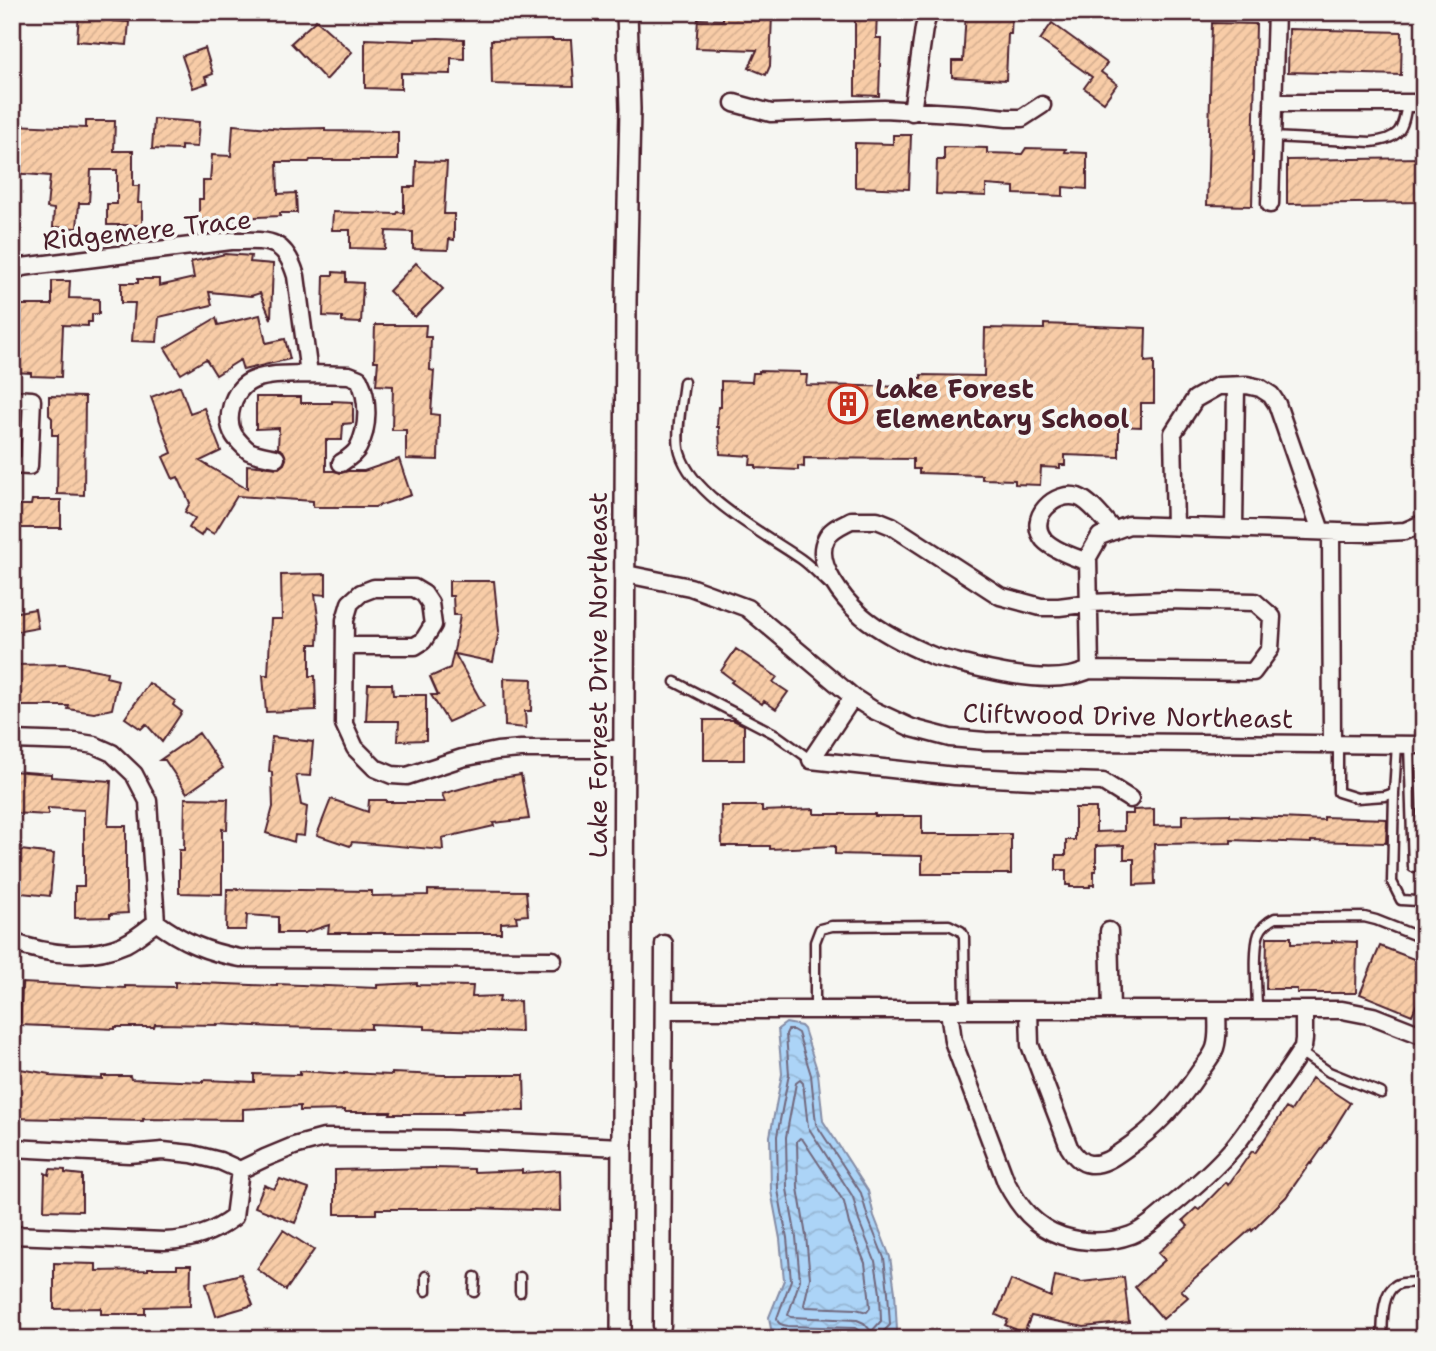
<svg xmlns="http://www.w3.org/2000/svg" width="1436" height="1351" font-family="'Shantell Sans',sans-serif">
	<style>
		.water { fill: url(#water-waves); stroke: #858ca5; stroke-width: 2 }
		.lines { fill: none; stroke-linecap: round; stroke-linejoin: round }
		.shore { stroke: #71677d; stroke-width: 2 }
		.building { fill: url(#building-hatch); stroke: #4a1f2b; stroke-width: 2 }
		.service-casing { stroke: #4a1f2b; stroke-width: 13 }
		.minor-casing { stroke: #4a1f2b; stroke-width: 21 }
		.tertiary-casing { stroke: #4a1f2b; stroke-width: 24 }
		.service { stroke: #f6f6f2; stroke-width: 8 }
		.minor { stroke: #f6f6f2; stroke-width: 16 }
		.tertiary { stroke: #f6f6f2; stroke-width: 19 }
		.labels { text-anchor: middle; stroke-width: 7; stroke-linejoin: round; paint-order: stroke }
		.street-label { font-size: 26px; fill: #4a1f2b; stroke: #f6f6f2 }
		.poi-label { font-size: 26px; font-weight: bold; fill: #4a1f2b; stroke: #f6f6f2; text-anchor: start }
	</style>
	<defs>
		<pattern id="water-waves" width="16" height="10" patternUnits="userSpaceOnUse" patternTransform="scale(1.75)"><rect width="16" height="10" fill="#acd4f7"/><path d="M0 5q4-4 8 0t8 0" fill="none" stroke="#96b6d4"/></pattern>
		<pattern id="building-hatch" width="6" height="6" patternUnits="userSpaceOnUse" patternTransform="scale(1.75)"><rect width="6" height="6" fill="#f8cca7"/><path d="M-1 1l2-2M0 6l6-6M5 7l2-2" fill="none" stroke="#d6af90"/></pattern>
	</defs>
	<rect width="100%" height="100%" fill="#f6f6f2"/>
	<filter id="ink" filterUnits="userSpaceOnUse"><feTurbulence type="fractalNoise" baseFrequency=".0143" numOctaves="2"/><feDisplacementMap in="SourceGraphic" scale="14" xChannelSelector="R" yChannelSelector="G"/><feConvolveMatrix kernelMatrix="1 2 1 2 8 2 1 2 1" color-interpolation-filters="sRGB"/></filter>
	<g filter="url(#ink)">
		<!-- water -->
		<path class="water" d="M786 1023 801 1026 804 1029 818 1073 823 1121 868 1191 874 1216 890 1257 895 1292 897 1331 887 1337 786 1333 771 1329 769 1317 784 1280 780 1239 771 1191 770 1136 782 1074 778 1029Z"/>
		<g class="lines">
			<!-- shore -->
			<path class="shore" d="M800 1080 803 1083 808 1127 853 1197 859 1221 875 1261 880 1293 881 1321 873 1330H870L864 1323 857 1320 791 1317 788 1315 800 1280 796 1237 787 1189 786 1137 796 1083Z
				M800 1138 803 1140 844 1202 849 1224 865 1263 869 1294 870 1308 867 1312 856 1309 806 1307 804 1305 810 1278 806 1236 798 1188 797 1141Z
				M862 1339 861 1332 855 1328 788 1326C782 1325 777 1324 777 1318L791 1280 787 1238 778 1190 777 1136 789 1074 786 1034 788 1030H793L798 1033 811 1075 816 1124 861 1193 868 1218 884 1258 888 1292 890 1325 882 1333 881 1339"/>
		</g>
		<!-- building -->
		<path class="building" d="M79 12H114L113 21 129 22 127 45 77 41Z
			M855 12H877L876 38H881L879 96 855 95Z
			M966 12H1012L1011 34H1008L1006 80 952 77V61H963Z
			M723 13 772 15 770 66 766 75 749 68 757 50 696 48 698 19 723 20Z
			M316 20 352 52 326 80 291 43Z
			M1052 23 1107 63 1101 72 1117 84 1104 102 1084 88 1092 77 1040 40Z
			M1212 23 1256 24 1252 206 1207 205Z
			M1289 29 1402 32 1401 75 1288 72Z
			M438 38 464 39V59L451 58V74L401 73V89L365 88V39L415 41V39Z
			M552 39V40H571L574 86 492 84 491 40Z
			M205 48 213 74 205 77 208 83 193 88 182 56Z
			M154 119 199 122 197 147 181 146V150L152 149Z
			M86 121H115L114 151H133V186H139L138 203H142V225H107V204H117V170H91L89 203H79L77 228 53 227 54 209 47 208 50 176 12 173 13 125 86 128Z
			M233 125 283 129 325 128V131L398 132V160H310L309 162H277L278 194 296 193 297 213H280V216L236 218V220H199V199H203V181H210L212 155 231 156Z
			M893 135H911L909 189 855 187V143L893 144Z
			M944 147 987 148V153L1022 154 1026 148 1066 149 1065 152 1087 153V189L1063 187V196L1014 194V187L986 185V196L936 194 937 160H944Z
			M1422 158 1423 202 1287 204V160Z
			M416 161 447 162 444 214H454V240L449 239 448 250 413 249V232L386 231 385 249 350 248V230H332L333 212 397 214 398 212 404 213V187H415Z
			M225 254 251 256 250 262 273 264 271 319 260 293 251 296 209 292 212 305 159 317 157 342 132 341 135 303H121V283H138V279H159V286L194 278 191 262Z
			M416 263 443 289 415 317 389 291Z
			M333 272 346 273V282L363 283 361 323 342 322V317L323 316 324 275H333Z
			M52 281H70L69 298 99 299V314H92V322H88V326L63 325 61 377 31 376V373L15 372 16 342H12V305H52Z
			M260 315 266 343 285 339 290 359 243 370 240 360 216 375 206 359 181 374 165 348 216 318 218 325Z
			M1044 324 1146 328 1145 362 1154 361V403H1141V427L1119 426V457L1065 455V465H1060V468L1041 467 1040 485 1015 484V480L982 479V475L919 473V469H913V459L804 458V467L798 466V470L756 468V465H750L751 456 720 454 719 427H717L718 407H721V381L752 382 753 373H759V371L800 372V375H807L806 385 914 387 915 378H921V375L984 376 985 328 1044 329Z
			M375 325H426L425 337H431L430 370 434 371 431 414 439 415 438 460 406 459V430H392L393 386 376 385 378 361H374Z
			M180 386 190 413 204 408 221 451 200 461 247 489V465L279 468 284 464 286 459 283 451 278 448 279 428 256 429V397H301V403H332V401L353 402V423L343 424 342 440H326V471H334L341 473 348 471H364L399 459 411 495 375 507H313V501L237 496 214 534 205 529 201 536 189 528 195 518 185 512 190 503 178 477 173 479 163 457 172 453 151 397Z
			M49 396 85 397 84 495 57 494 58 435H52V418L49 415Z
			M32 500H61V528H15V505H31Z
			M326 574V595L315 594 319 625 318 644H310V676H315L316 710 266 712 263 675H268L271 619H282L281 575Z
			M449 581H494L499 631 493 662 455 654 484 706 448 722 431 695H438L430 677 450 668 455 646 460 615H454L453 596H449Z
			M35 609 38 628 15 632 12 613Z
			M736 649 777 677 773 682 788 692 776 709 764 701 762 704 731 682 733 680 721 671Z
			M66 664 107 672 106 677 118 680 112 709 94 713 68 709 69 706H15L14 665Z
			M504 678 532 679 531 711H525L526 728 505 726Z
			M149 683 175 701 173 705 182 712 162 742 146 724 141 729 125 718Z
			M368 684H392L393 695H426V740L398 741 399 721H366Z
			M704 720H733L744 725V760H704Z
			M199 733 223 768 187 793 165 760H160Z
			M272 737 313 742 310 776 296 775 301 805 307 807 304 836 295 835 294 842 266 833 273 807 272 772 269 771Z
			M12 771 51 774V777L111 781 108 826H126V892L128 913 110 914V917L75 918V886H84V810L48 808V815L12 813Z
			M521 775 529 819 493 823 494 826 442 838 443 850 352 842 350 846 317 835 331 799 368 812 369 800H386V802H445L442 794 495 779Z
			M185 798 228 799 227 830 222 829V894L179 893V850H184Z
			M721 806H762V811L814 809V814H875V816H922V834H1011V874H922V856L835 854V846L770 849V846H722Z
			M1075 808H1096V832L1124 831V814H1133V810L1154 809V826L1182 825V815L1230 814V816L1324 820V817L1387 819 1386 843 1311 841V843L1231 840V843L1154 844 1155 884 1134 885V859H1124V845L1096 846V871H1094V885H1090V887H1070V885H1066V870H1056V855H1066V840H1075Z
			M12 849 54 854 50 896 12 892Z
			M227 889 372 891V896L428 895V890L526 891 528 915 516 916 517 922 501 923V933H328L329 925 304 933H278V917L247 915 246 930H226Z
			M1267 937H1291V944L1332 943V941L1357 942 1356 993H1297V989H1266Z
			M1380 946 1424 963V988L1412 1015 1360 994Z
			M175 982 277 986V984L377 988V985L417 983V985L473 986 472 997 500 996 499 1002 520 1001 521 1032 425 1029V1026L371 1024V1029L276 1027 217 1024V1025L155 1024 154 1027H115V1029L20 1025 22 983 125 988V986L175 987Z
			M20 1069 50 1074V1076L102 1079V1076H130L131 1079 203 1082V1080L254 1082V1074L300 1075V1071L344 1074V1073L392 1075V1073L443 1075H524L525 1111 480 1110 462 1111V1114H390L391 1112H345V1110L300 1111V1106L243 1109V1120L143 1119V1121L12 1118 14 1074 18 1075Z
			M1312 1078 1350 1103 1329 1137H1330L1311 1164 1310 1163 1286 1197 1252 1231 1251 1229 1181 1290 1188 1297 1163 1319 1135 1287 1165 1260 1158 1253 1188 1226 1183 1220 1196 1208 1199 1210 1226 1182 1228 1185 1252 1151 1255 1153 1286 1108 1291 1111Z
			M435 1168 474 1169V1172L522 1170V1173L560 1170 561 1211 475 1208V1209H376V1214H335V1170Z
			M50 1169 65 1170V1173L82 1175V1211L44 1210 45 1173 49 1175Z
			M280 1179 309 1189 295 1223 255 1207 264 1185 274 1189Z
			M283 1230 314 1250 286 1290 257 1269Z
			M54 1263 96 1264V1271L148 1270V1268H177V1265H191L190 1306 145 1307V1314H101V1308L54 1309Z
			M241 1274 253 1305 216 1316 206 1283Z
			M1055 1276 1082 1282 1124 1277 1129 1322 1084 1327 1031 1316 1024 1333 1005 1325 1008 1320 996 1315 1011 1280 1051 1297Z"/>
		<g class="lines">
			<defs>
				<path id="service" d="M1272 137 1371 142C1400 139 1403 130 1407 103
					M684 382C682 400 675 436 680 453 693 497 765 534 801 559 811 566 820 576 829 584
					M675 682 775 734 811 760
					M1338 744V792L1357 798 1385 796 1394 793 1397 744
					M1409 744 1413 867
					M1394 793 1392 882 1401 900 1418 901
					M815 1010V942L820 929 832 926 949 925 961 931 964 936 965 1010
					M1257 1010C1257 992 1253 950 1259 934 1262 926 1267 922 1275 918L1364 917 1376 920 1424 939
					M1300 1052 1329 1072 1381 1093
					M426 1291V1276
					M474 1292 475 1277
					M520 1292V1277
					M1382 1339C1383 1324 1381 1293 1396 1285 1403 1281 1416 1283 1424 1283"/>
				<path id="minor" d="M734 103 771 113 884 109 969 114 1007 118H1022L1042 105
					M1273 103H1424
					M912 112 924 28 929 12
					M1270 204 1276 12
					M12 272 22 267 231 241C267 241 284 236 296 276L309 374 349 375 359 379C369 399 369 428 358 448 354 455 347 459 341 463
					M12 399 32 400 29 466 12 465
					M276 458C267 456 257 455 249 451 245 448 237 440 234 435 224 419 233 391 249 382 265 373 290 375 309 374
					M851 520H877L892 526 1000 596 1041 607H1059L1090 603 1166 600 1255 602 1272 617 1270 649 1253 672 1090 670C1084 672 1077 675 1070 676 1036 682 991 671 959 663 950 660 941 659 933 656 909 646 882 633 862 616 845 601 813 564 826 539 830 529 842 525 851 520Z
					M1175 526 1173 433 1195 399 1218 386 1247 385 1260 388 1271 395 1277 404 1321 531
					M1234 528 1236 386
					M1331 532 1332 744
					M1088 562C1076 558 1053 550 1044 540 1026 518 1055 490 1078 497 1090 501 1105 521 1114 531
					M626 574 690 587 747 608 853 697 873 710 912 728 950 738 985 741 1424 745
					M345 646H415L423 641 433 625 430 603 424 594 414 588H374L361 593 350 603 345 620 344 724 355 748 375 768 392 775 407 776 462 758 497 751 521 749H624
					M1090 670 1088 557 1100 536 1129 525 1370 533 1405 531 1424 523
					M853 697 811 760 955 776 1033 780 1103 782 1130 799
					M12 740 75 742 94 745 112 753 134 774 148 801 156 922
					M156 922C183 942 207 952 240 958L553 960
					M1109 931 1111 1010
					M12 942C48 955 90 960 125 944 137 938 146 930 156 922
					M664 1010H1342L1373 1016 1424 1036
					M949 1010 953 1041 1006 1182C1019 1207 1035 1227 1062 1236 1084 1243 1109 1243 1131 1235 1146 1229 1158 1217 1170 1207 1192 1189 1214 1170 1233 1148 1248 1130 1260 1111 1273 1091 1283 1077 1294 1062 1303 1047L1304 1039V1010
					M1029 1010 1030 1045 1069 1147C1074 1155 1080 1163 1090 1164 1103 1165 1114 1157 1125 1149 1156 1128 1179 1103 1200 1071 1205 1064 1212 1057 1215 1048 1219 1036 1217 1022 1217 1010
					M12 1148 129 1154 163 1151 192 1154 220 1161 240 1170 234 1217C213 1233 192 1240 165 1241L12 1235
					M240 1170 265 1158 294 1146 324 1138 446 1139 622 1147
					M662 1326 664 944"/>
				<path id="tertiary" d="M621 1339 626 301 630 109 627 12"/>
			</defs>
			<!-- service casing -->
			<use href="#service" class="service-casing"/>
			<!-- minor casing -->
			<use href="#minor" class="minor-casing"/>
			<!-- tertiary casing -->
			<use href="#tertiary" class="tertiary-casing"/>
			<!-- service -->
			<use href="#service" class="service"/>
			<!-- minor -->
			<use href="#minor" class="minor"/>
			<!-- tertiary -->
			<use href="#tertiary" class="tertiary"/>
		</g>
	</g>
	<!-- icons -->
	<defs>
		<symbol id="building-ring" viewBox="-11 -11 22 22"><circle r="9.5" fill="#f6f6f2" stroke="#c8321e" stroke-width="1.5"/><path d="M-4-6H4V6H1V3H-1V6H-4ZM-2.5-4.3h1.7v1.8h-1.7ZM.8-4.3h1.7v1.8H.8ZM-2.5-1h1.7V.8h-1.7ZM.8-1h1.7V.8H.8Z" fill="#c8321e"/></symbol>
	</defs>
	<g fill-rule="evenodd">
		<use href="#building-ring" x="826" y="382" width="44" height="44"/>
	</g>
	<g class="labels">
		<!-- street labels -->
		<g class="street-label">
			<text transform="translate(147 230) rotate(-6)" y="9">Ridgemere Trace</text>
			<text transform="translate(598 675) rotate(-90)" y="9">Lake Forrest Drive Northeast</text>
			<text transform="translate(1128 716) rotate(1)" y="9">Cliftwood Drive Northeast</text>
		</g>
		<!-- poi labels -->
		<g class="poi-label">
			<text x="875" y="398">Lake Forest<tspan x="875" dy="30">Elementary School</tspan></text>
		</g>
	</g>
	<!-- margin -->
	<rect width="1436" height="1351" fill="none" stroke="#f6f6f2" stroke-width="42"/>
	<rect x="21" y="21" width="1394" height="1309" fill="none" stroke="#4a1f2b" stroke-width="2.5" filter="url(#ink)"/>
</svg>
